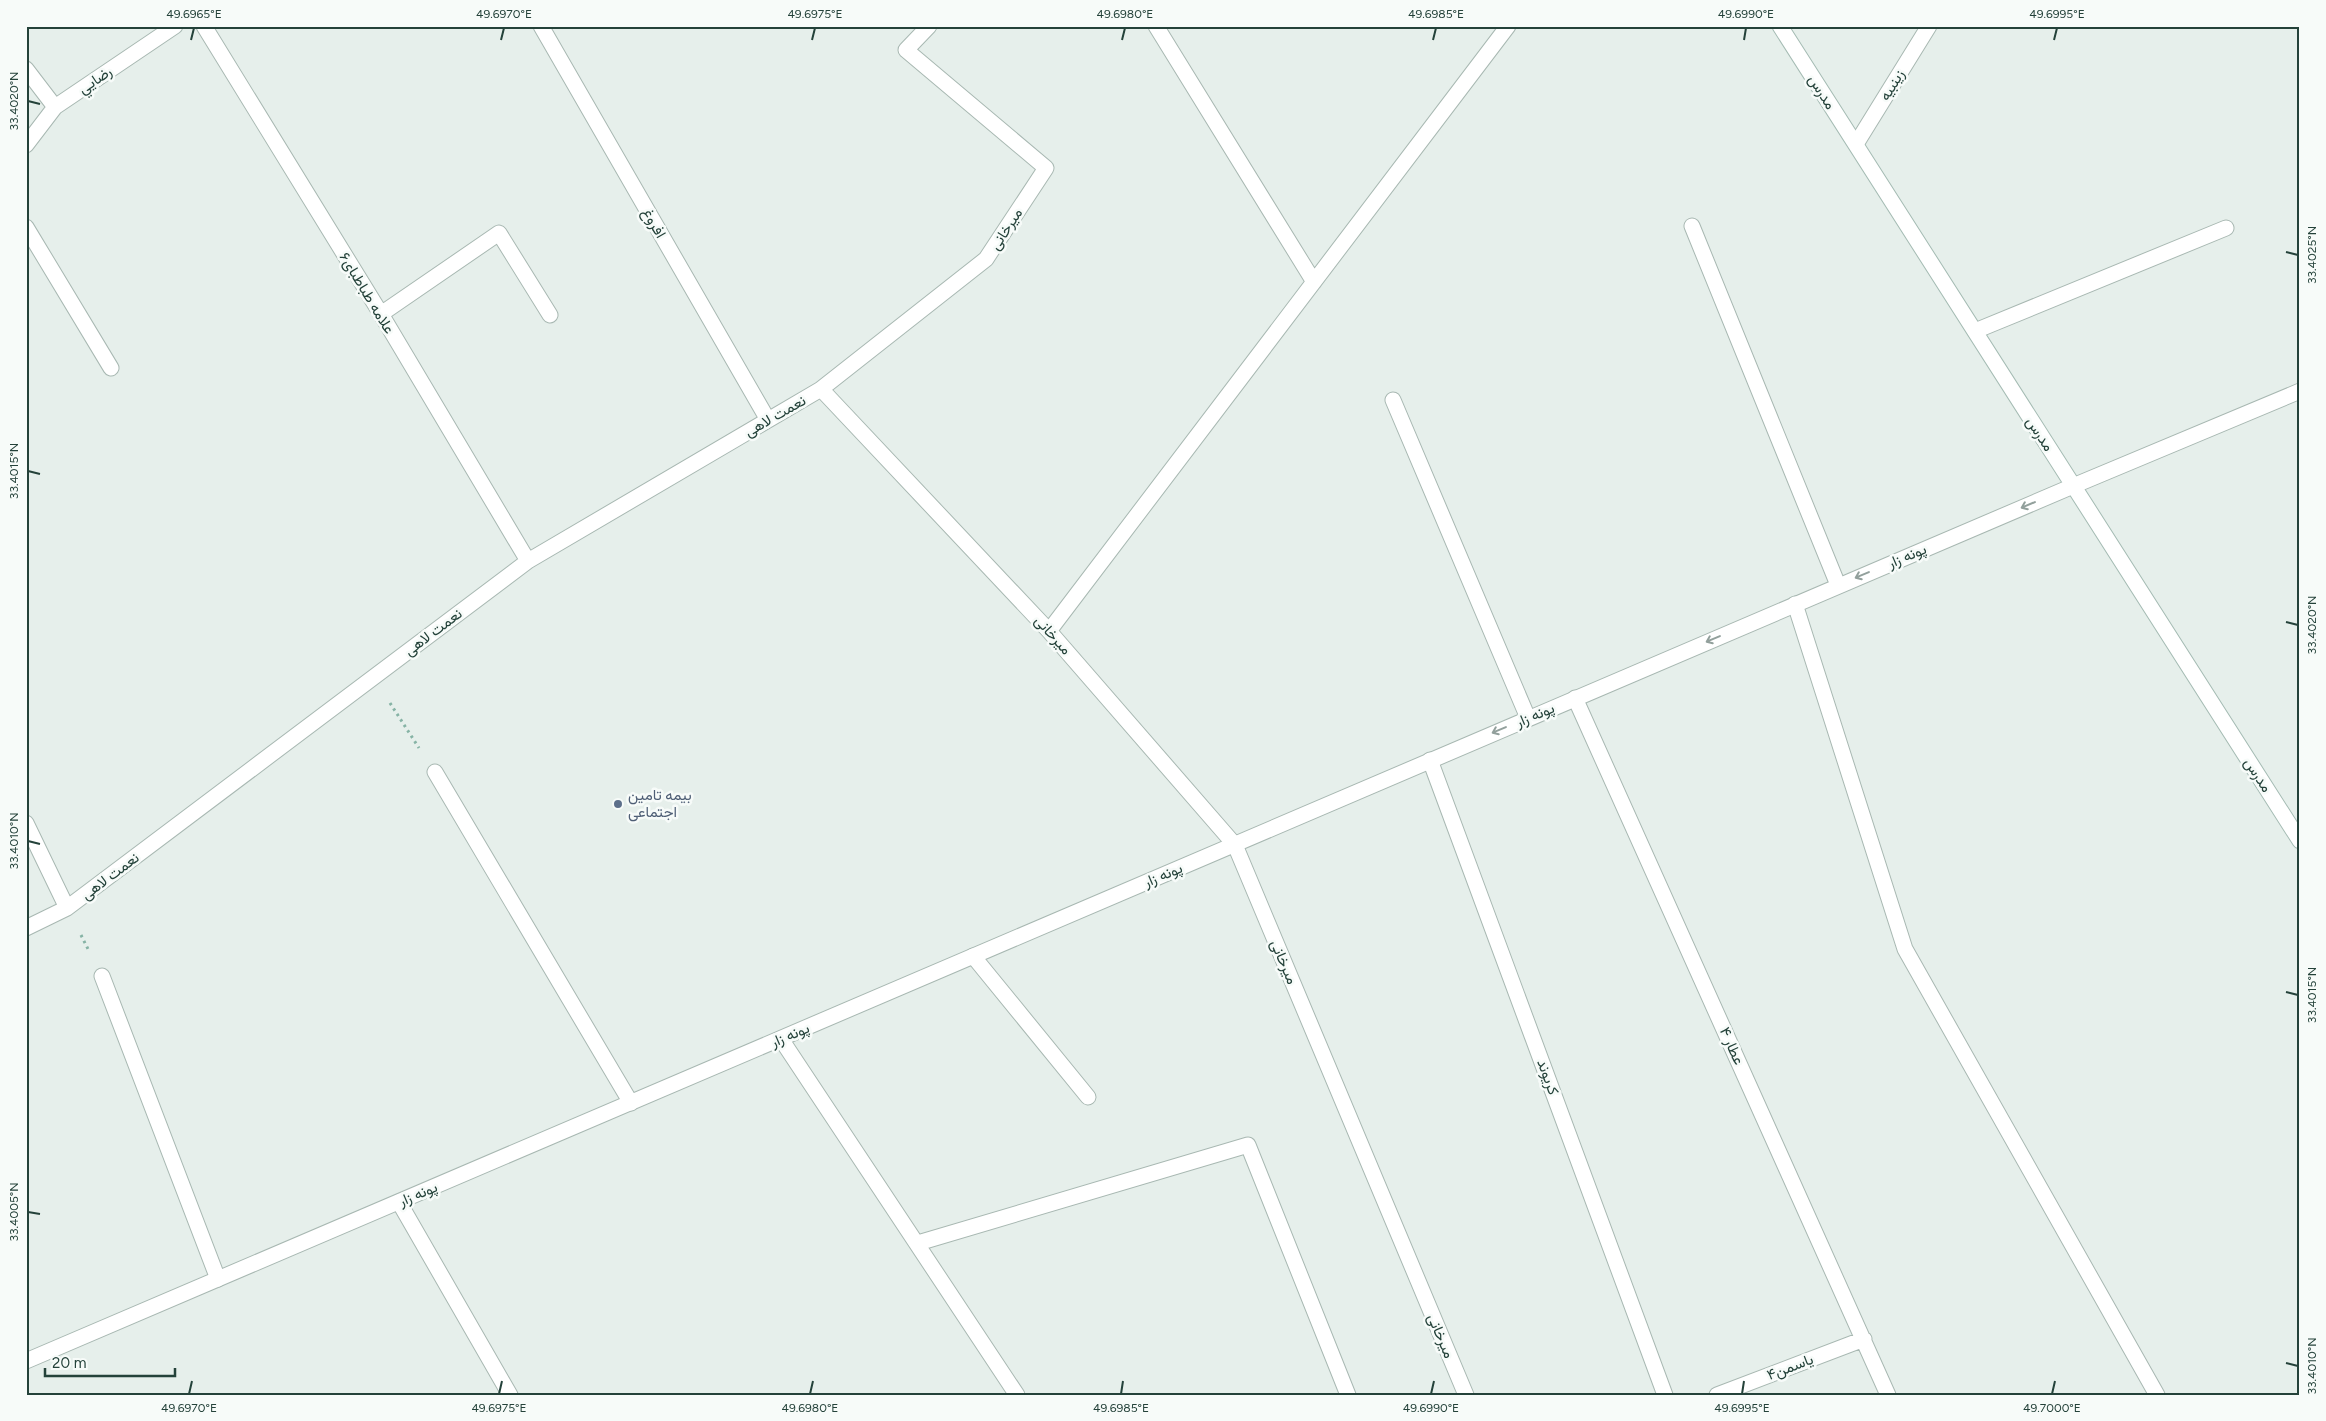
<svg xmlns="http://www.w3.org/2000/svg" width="2326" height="1421" font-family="Figtree,Vazirmatn,sans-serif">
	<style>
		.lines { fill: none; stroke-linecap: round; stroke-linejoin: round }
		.minor-casing { stroke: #a8b8b2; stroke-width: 17 }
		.tertiary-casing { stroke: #a8b8b2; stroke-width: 17 }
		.secondary-casing { stroke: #a4bbb3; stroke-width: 17 }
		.path { stroke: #86b3a5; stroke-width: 3; stroke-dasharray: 2.5 4; stroke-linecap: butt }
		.minor { stroke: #fff; stroke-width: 15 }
		.tertiary { stroke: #fff; stroke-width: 15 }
		.secondary { stroke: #fff; stroke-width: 15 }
		.oneway { stroke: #92a09c }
		.ticks { fill: none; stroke: #24423a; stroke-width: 2 }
		.service-dot { fill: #5c6f8a; stroke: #f7fbf9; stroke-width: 2 }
		.labels { text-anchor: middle; stroke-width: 5; stroke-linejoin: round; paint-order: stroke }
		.street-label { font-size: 15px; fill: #24423a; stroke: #f7fbf9 }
		.service-label { font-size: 15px; fill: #4e5e75; stroke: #f7fbf9; text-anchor: start }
		.neatline { fill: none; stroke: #24423a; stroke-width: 2 }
		.ticks-label { font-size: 12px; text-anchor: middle; fill: #24423a }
	</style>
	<rect width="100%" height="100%" fill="#e6efeb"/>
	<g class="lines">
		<defs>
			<path id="minor" d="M204 26 381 314 528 561
				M541 26 768 420
				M929 26 906 50 1046 168 986 259 821 389 1049 631 1235 845 1466 1395
				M1156 26 1314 282
				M26 69 55 107
				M1856 144 1929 26
				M26 145 55 107 175 26
				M1692 226 1838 585
				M26 227 111 368
				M381 314 499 233 550 315
				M1975 331 2226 228
				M1393 400 1528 718
				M2073 486 2300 391
				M1795 604 1905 949 2157 1395
				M1049 631 1508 26
				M1575 698 1888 1395
				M1430 760 1665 1395
				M435 772 631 1103
				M26 823 67 908
				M26 928 67 908 528 561 821 389
				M973 956 1088 1097
				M102 976 218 1279
				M781 1039 1017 1395
				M399 1202 510 1395
				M918 1243 1248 1145 1348 1395
				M1717 1395 1864 1339"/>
			<path id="tertiary" d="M26 1361 2073 486"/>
			<path id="secondary" d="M1780 26 2300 841"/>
		</defs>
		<!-- minor casing -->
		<use href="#minor" class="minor-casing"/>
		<!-- tertiary casing -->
		<use href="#tertiary" class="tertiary-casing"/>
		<!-- secondary casing -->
		<use href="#secondary" class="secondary-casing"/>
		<!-- path -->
		<path class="path" d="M390 703 419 748
			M81 935 88 949"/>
		<!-- minor -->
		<use href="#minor" class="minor"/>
		<!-- tertiary -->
		<use href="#tertiary" class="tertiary"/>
		<!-- secondary -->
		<use href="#secondary" class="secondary"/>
	</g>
	<!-- one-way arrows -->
	<defs><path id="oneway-shaft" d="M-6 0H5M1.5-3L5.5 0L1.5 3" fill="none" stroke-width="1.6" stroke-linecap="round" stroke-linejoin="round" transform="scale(1.25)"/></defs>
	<g class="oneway">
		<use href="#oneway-shaft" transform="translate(2028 505) rotate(157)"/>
		<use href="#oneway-shaft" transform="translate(1862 575) rotate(157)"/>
		<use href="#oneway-shaft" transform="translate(1713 639) rotate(157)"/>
		<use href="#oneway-shaft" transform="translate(1499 730) rotate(157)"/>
	</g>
	<!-- ticks -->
	<path class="ticks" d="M191 40 194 28M501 40 504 28M812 40 815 28M1122 40 1125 28M1433 40 1436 28M1744 40 1746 28M2054 40 2057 28M28 101 40 104M2286 252 2298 255M28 471 40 474M2286 622 2298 625M28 841 40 844M2286 992 2298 995M28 1212 40 1214M2286 1363 2298 1366M189 1394 192 1381M499 1394 502 1381M810 1394 813 1381M1121 1394 1123 1381M1431 1394 1434 1381M1742 1394 1744 1381M2052 1394 2055 1381"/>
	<!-- markers -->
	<circle class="service-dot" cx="618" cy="804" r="5"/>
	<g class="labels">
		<!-- street labels -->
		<g class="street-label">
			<text transform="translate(95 80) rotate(-34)" y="5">رضایي</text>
			<text transform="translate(1892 85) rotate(-58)" y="5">زینبیه</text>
			<text transform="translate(1822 92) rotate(58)" y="5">مدرس</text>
			<text transform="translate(654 223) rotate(60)" y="5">افروغ</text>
			<text transform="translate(1006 229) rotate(-57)" y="5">میرخانی</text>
			<text transform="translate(367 293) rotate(59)" y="5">علامه طباطبای۶</text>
			<text transform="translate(775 416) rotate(-30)" y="5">نعمت لاهی</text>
			<text transform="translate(2040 434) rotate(57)" y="5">مدرس</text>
			<text transform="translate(1907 556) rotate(-23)" y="5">پونه زار</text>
			<text transform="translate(433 632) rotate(-37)" y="5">نعمت لاهی</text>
			<text transform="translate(1053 635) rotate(48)" y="5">میرخانی</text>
			<text transform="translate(1535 715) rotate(-23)" y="5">پونه زار</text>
			<text transform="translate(2258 775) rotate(57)" y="5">مدرس</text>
			<text transform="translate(1163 875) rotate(-23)" y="5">پونه زار</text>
			<text transform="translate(110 876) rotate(-37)" y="5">نعمت لاهی</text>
			<text transform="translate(1284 962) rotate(67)" y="5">میرخانی</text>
			<text transform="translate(790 1035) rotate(-23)" y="5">پونه زار</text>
			<text transform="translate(1732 1046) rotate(66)" y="5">عطار ۴</text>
			<text transform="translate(1548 1077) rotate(70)" y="5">کریوند</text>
			<text transform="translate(418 1194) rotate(-23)" y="5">پونه زار</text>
			<text transform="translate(1441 1336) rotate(67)" y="5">میرخانی</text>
			<text transform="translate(1790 1367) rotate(-21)" y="5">یاسمن۴</text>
		</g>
		<!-- service labels -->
		<g class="service-label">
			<text x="628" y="800">بیمه تامین<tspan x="628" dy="17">اجتماعی</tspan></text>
		</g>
	</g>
	<!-- border -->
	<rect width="2326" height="1421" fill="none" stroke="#f7fbf9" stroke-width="55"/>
	<!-- scale -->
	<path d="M45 1368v8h130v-8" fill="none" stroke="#24423a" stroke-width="2.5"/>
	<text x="52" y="1368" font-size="15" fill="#24423a" stroke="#f7fbf9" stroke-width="4" paint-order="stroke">20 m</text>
	<rect x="28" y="28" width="2270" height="1366" class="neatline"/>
	<g class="ticks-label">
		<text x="194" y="18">49.6965°E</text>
		<text x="504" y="18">49.6970°E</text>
		<text x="815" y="18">49.6975°E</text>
		<text x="1125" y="18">49.6980°E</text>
		<text x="1436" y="18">49.6985°E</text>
		<text x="1746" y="18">49.6990°E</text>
		<text x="2057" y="18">49.6995°E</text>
		<text transform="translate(14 101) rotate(-90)" y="4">33.4020°N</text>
		<text transform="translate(2312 255) rotate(-90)" y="4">33.4025°N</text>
		<text transform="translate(14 471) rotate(-90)" y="4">33.4015°N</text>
		<text transform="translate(2312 625) rotate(-90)" y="4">33.4020°N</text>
		<text transform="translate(14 841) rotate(-90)" y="4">33.4010°N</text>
		<text transform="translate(2312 995) rotate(-90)" y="4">33.4015°N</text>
		<text transform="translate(14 1212) rotate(-90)" y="4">33.4005°N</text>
		<text transform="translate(2312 1366) rotate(-90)" y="4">33.4010°N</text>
		<text x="189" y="1412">49.6970°E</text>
		<text x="499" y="1412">49.6975°E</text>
		<text x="810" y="1412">49.6980°E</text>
		<text x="1121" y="1412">49.6985°E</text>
		<text x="1431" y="1412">49.6990°E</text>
		<text x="1742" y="1412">49.6995°E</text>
		<text x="2052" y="1412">49.7000°E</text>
	</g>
</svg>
